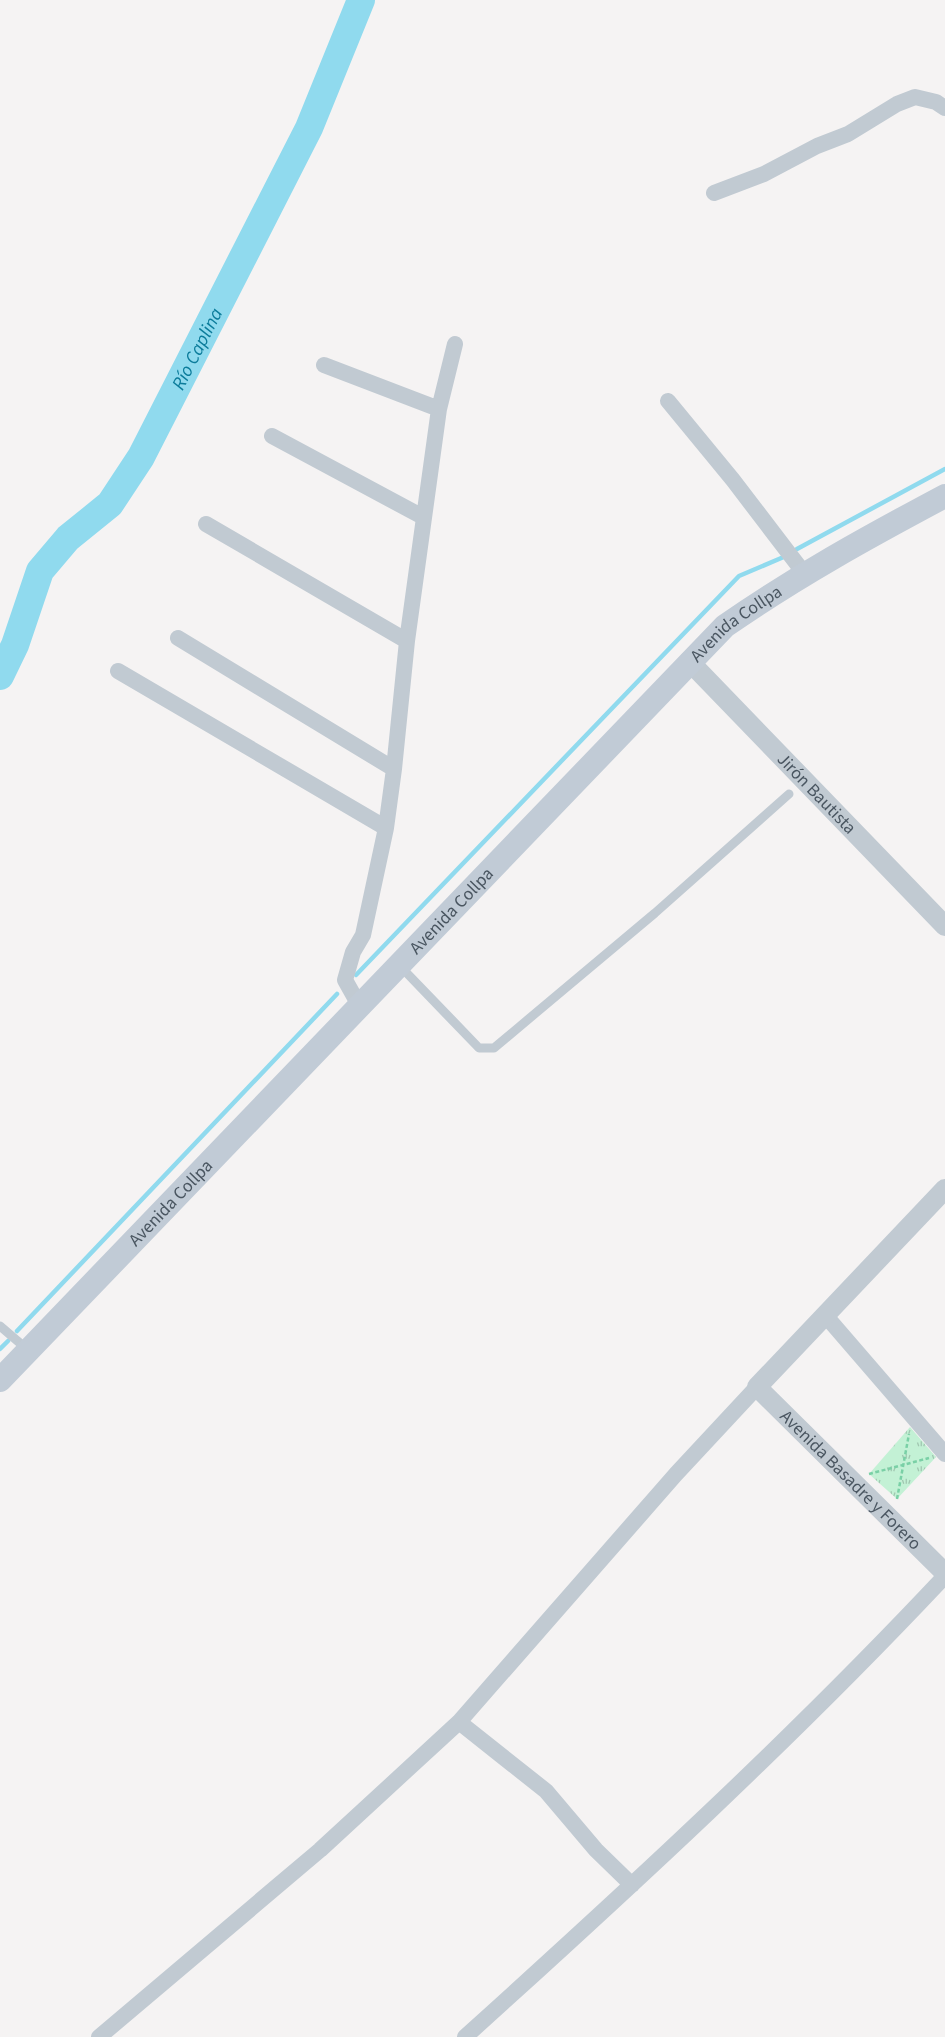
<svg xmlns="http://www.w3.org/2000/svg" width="945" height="2037" font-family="'Source Sans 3',sans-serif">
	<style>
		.park { fill: url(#park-tufts) }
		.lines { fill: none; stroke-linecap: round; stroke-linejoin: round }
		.stream { stroke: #90daee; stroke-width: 4.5 }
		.river { stroke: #90daee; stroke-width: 28 }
		.path { stroke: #7ad0a6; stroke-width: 2.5; stroke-dasharray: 4 2.5; stroke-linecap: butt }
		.service { stroke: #c1cad2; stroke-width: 9 }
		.minor { stroke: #c1cad2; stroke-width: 16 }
		.tertiary { stroke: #c1cad2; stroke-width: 20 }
		.secondary { stroke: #c1cbd6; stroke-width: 24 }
		.labels { text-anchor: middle; stroke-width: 4; stroke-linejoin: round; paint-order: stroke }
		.street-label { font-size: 18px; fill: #4a5661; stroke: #fff }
		.water-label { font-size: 19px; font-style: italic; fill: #0c7c9b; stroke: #fff }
	</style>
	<defs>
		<pattern id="park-tufts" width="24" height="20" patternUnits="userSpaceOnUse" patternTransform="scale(1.25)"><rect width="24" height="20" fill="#c3f1d5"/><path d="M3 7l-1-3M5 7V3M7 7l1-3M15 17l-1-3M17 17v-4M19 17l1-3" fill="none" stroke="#a0c6b0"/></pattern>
	</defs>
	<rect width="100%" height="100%" fill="#f5f3f3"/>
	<!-- park -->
	<path class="park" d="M910 1427 936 1457 897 1499 869 1474Z"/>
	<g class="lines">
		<!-- stream -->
		<path class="stream" d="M797 549 945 469
			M356 975 739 576 786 556
			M17 1331 337 994
			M0 1349 8 1341"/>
		<!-- river -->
		<path class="river" id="s1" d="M0 676 15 645 40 571 68 538 110 504 141 457 309 128 361 0"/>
		<!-- path -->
		<path class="path" d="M869 1474 929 1458
			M897 1499 909 1434"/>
		<!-- service -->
		<path class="service" d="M400 966 479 1048H494L655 913 789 794
			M0 1326 28 1350"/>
		<!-- minor -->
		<path class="minor" d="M714 193 764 174 817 146 848 134 897 104 915 97 936 102 945 108
			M324 365 439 409
			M668 401 733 480 804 573
			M272 436 423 517
			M206 524 407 641
			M178 638 394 769
			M118 671 386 828
			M359 1005 345 980 353 952 363 935 386 828 394 769 407 641 439 409 455 344
			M825 1315 945 1454
			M459 1722 546 1791 596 1850 632 1885
			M99 2037 320 1850 459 1722 676 1474 757 1387
			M465 2037C630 1888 793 1738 945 1576"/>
		<!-- tertiary -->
		<g class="tertiary">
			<path id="s2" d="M689 661 945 926"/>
			<path id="s3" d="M945 1189 757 1387 945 1573"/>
		</g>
		<!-- secondary -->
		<path class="secondary" id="s4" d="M0 1380 725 626C797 576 868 537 945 496"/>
	</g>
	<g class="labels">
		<!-- street labels -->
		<g class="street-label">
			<text dy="6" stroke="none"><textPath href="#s4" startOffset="1056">Avenida Collpa</textPath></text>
			<text dy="6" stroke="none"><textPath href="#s2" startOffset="184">Jirón Bautista</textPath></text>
			<text dy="6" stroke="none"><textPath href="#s4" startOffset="651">Avenida Collpa</textPath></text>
			<text dy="6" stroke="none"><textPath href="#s4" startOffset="246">Avenida Collpa</textPath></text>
			<text dy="6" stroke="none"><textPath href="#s3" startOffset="405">Avenida Basadre y Forero</textPath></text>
		</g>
		<!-- water labels -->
		<g class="water-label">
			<text dy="7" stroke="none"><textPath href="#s1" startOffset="388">Río Caplina</textPath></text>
		</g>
	</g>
</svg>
